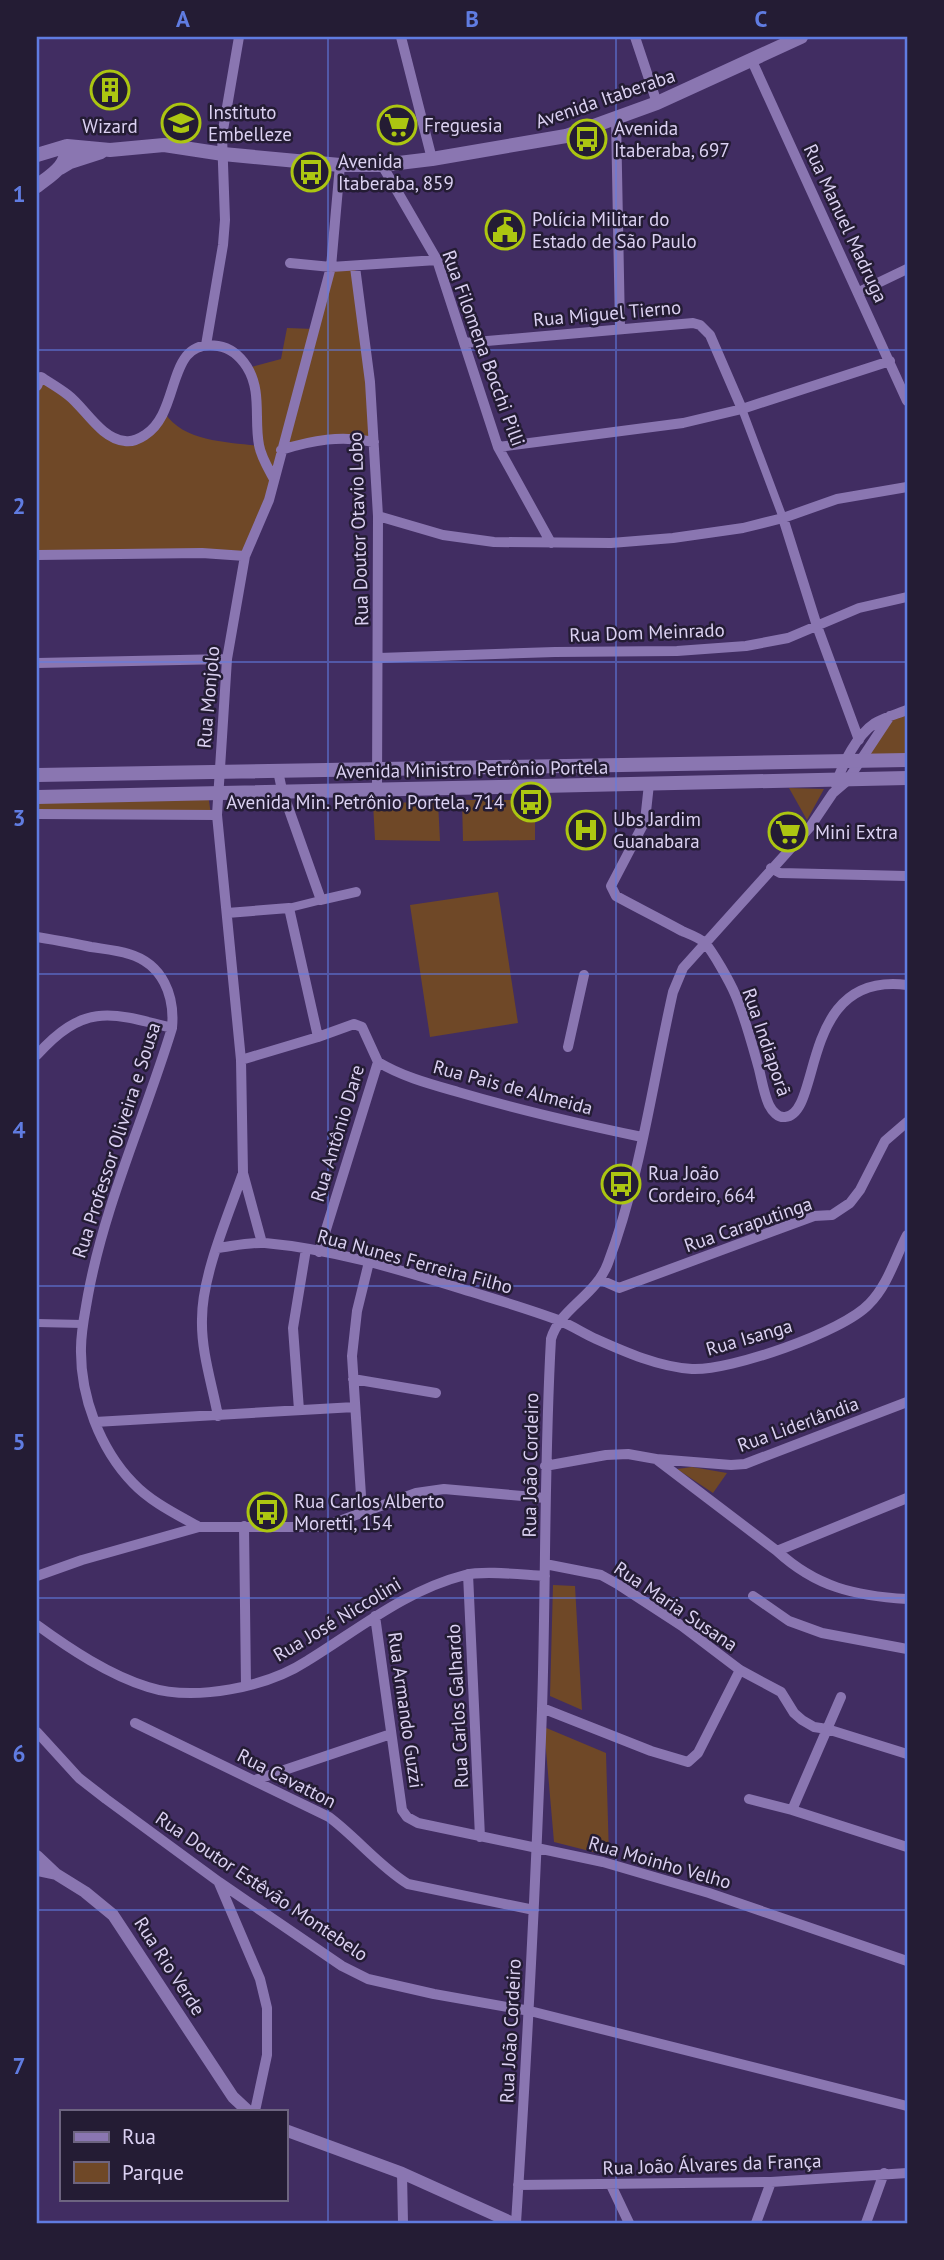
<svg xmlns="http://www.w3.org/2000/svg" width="944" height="2260" font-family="'PT Sans',sans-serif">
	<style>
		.green { fill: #6f4827 }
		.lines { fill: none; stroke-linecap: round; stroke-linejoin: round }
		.pedestrian { stroke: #8a76b1; stroke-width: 8 }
		.minor { stroke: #8a76b1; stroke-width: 10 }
		.tertiary { stroke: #8a76b1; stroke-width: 12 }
		.secondary { stroke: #8a76b1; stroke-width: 14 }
		.grid { fill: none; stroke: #607ce1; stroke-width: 2; stroke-opacity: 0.55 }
		.labels { text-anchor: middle; stroke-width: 5; stroke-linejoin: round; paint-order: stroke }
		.street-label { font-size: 19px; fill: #dbd1f2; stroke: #241c34 }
		.poi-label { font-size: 19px; fill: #dbd1f2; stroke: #241c34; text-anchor: start }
		.neatline { fill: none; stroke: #607ce1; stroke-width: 2.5 }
		.grid-label { font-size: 23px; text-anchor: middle; font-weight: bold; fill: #607ce1 }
	</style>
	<rect width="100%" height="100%" fill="#412d62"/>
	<!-- green -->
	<path class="green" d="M331 267H355L374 442 354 438 282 450 245 556 37 555V386L41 377 113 437 138 439 165 413C183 442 229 442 259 446L248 368 281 359 287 328 314 329Z
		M907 711V760L858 762 881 728Z
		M789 788 824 789 807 820Z
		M208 794 211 815 37 819V797Z
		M462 800H535V840L463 841Z
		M438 802 440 841 375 840 373 803Z
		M498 892 518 1023 430 1037 410 905Z
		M692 1467 727 1473 713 1493 677 1469Z
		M553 1585 575 1586 582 1710 550 1696Z
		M544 1727 606 1753 609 1856 554 1842Z"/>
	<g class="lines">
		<!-- pedestrian -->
		<path class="pedestrian" d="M742 409 783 518
			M289 908 321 900
			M37 1323 83 1324"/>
		<!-- minor -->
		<path class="minor" d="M401 37 432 159
			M635 37 657 103
			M752 61 907 401
			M616 119 620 328
			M382 165 437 260 498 447 551 543
			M290 263 331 267 437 260
			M355 267 370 382 378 516 377 790
			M859 292 907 269
			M464 343 693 323 700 325 710 335 742 409
			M206 345 223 245 225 220 222 136 239 37
			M37 386 41 377C50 383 59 388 68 395 85 408 101 439 125 441 131 442 139 439 145 435 182 412 165 337 218 346 231 348 240 356 247 367 262 391 254 419 259 445 261 457 268 468 274 479
			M498 447 683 423 742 409 890 361
			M281 450C313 440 341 435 374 442
			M378 516 443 535 494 542 611 543 673 538 743 528 783 518 837 499 907 487
			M783 518 817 626 859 740
			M37 555 202 553 245 556
			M379 658 555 652 677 651 746 646 788 638 859 608 907 597
			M37 663 227 659
			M278 771 282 790 321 900 356 892
			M649 784 645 821 611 886 616 896C638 908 660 919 682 931 689 934 700 938 705 943 713 952 730 982 735 994 745 1017 752 1044 759 1069 762 1081 764 1094 769 1105 772 1111 778 1118 785 1117 823 1114 798 971 907 985
			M836 785C842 764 857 735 875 723 885 717 897 714 907 710
			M37 814 217 815
			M771 868 780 873 907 876
			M227 913 289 908 318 1037
			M37 937C55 940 73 943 91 947 104 949 117 950 129 954 163 964 175 996 172 1028 145 1117 105 1203 88 1295 85 1313 81 1330 81 1348 80 1396 100 1449 133 1483 151 1502 176 1514 199 1527
			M568 1047 584 975
			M37 1055C84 1003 110 1012 172 1028
			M241 1060 318 1037 354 1024 362 1027 378 1062 319 1252
			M378 1062C403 1077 430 1084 458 1092 519 1110 580 1124 642 1137
			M262 1243 243 1173 241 1060 217 815 227 659 245 556 269 500 331 267 340 165
			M217 1248C233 1246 250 1242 265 1243 332 1249 398 1269 462 1289 494 1299 526 1308 558 1320 571 1325 583 1333 596 1339 625 1352 659 1367 692 1369 730 1371 843 1332 869 1304 888 1285 895 1258 907 1235
			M601 1280 619 1288 814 1216 832 1215 850 1203 860 1190 885 1141 907 1122
			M353 1379 436 1393
			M299 1410 293 1328 306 1249
			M218 1416C212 1384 201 1351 202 1319 202 1275 228 1216 243 1173
			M95 1422 355 1407
			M656 1459 731 1465 745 1464 907 1402
			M545 1466 606 1455 628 1454 656 1459 777 1551C816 1587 855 1596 907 1599
			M362 1511 352 1356 357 1311 369 1262
			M244 1526 246 1686
			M777 1551 907 1498
			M545 1564 601 1575 619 1585 682 1626 740 1670 781 1692 794 1713 802 1720 814 1727 827 1729 907 1754
			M468 1574 480 1837
			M37 1576 82 1560 199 1527H323L416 1493 444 1489 545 1498
			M753 1596 789 1621 822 1633 907 1649
			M375 1616 402 1810 407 1817 418 1823 603 1862 709 1893 907 1961
			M37 1625C70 1649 109 1675 148 1687 195 1702 267 1687 307 1661 359 1629 406 1590 465 1575 485 1570 524 1575 545 1576
			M542 1708 651 1751 688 1762 698 1753 740 1670
			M135 1723 329 1817C357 1838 379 1866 408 1884L534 1910
			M37 1732 79 1778 106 1799 219 1882 342 1966 368 1979 434 1994 530 2011 907 2106
			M255 1780 391 1734
			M749 1799 792 1810 907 1847
			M792 1810 841 1697
			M219 1883 260 1979 267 2008V2055L255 2111
			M402 2173 403 2223
			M518 2185 771 2182 907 2173
			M611 2185 629 2223
			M516 2223C527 2052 536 1881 542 1710 546 1586 544 1462 551 1339 560 1308 596 1296 608 1263 640 1179 653 1080 673 992L683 968 810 827 833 793 847 781 890 716
			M756 2223 771 2182
			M866 2223 884 2173"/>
		<!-- tertiary -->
		<path class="tertiary" d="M37 1856 56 1874
			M37 1870 56 1874 85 1892 113 1915 233 2097 248 2111
			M285 2130 402 2173 513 2223"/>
		<!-- secondary -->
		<path class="secondary" d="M37 155 67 146 110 150 164 145 223 154 340 165H382L432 159 566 136 657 103 801 37
			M60 168 70 162 101 152
			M37 186C51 175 68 166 67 146
			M37 775 907 760
			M37 797 907 778"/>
	</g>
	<!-- grid -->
	<path class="grid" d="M328 37V2223M616 37V2223M37 350H907M37 662H907M37 974H907M37 1286H907M37 1598H907M37 1910H907"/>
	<!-- icons -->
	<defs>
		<symbol id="building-ring" viewBox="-11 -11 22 22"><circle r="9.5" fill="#241c34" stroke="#acc611" stroke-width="1.5"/><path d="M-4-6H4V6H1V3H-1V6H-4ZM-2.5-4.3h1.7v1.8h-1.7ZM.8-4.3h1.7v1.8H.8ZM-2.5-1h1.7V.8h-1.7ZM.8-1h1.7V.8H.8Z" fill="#acc611"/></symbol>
		<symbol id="university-ring" viewBox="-11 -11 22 22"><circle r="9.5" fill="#241c34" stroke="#acc611" stroke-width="1.5"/><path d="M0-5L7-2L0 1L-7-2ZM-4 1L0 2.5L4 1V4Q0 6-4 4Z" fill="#acc611"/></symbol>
		<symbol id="supermarket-ring" viewBox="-11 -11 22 22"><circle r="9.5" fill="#241c34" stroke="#acc611" stroke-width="1.5"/><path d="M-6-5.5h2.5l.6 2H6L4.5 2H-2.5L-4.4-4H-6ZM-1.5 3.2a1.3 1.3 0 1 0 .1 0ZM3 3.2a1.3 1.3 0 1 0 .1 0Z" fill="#acc611"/></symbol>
		<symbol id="bus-ring" viewBox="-11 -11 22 22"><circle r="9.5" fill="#241c34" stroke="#acc611" stroke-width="1.5"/><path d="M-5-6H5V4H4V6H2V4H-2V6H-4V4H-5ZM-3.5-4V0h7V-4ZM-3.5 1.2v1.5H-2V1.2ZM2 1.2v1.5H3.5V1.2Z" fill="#acc611"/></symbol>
		<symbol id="civic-ring" viewBox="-11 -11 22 22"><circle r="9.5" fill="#241c34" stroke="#acc611" stroke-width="1.5"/><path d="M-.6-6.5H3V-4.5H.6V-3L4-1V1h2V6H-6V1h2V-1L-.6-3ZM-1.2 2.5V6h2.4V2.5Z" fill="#acc611"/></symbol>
		<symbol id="hospital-ring" viewBox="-11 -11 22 22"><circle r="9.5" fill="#241c34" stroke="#acc611" stroke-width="1.5"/><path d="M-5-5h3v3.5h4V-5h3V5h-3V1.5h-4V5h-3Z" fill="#acc611"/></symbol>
	</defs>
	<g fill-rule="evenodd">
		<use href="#building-ring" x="88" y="68" width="44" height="44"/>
		<use href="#university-ring" x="159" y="101" width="44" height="44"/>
		<use href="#supermarket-ring" x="375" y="103" width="44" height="44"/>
		<use href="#bus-ring" x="565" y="117" width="44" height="44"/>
		<use href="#bus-ring" x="289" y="150" width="44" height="44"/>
		<use href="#civic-ring" x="483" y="208" width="44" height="44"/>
		<use href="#bus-ring" x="509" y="780" width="44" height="44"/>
		<use href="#hospital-ring" x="564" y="808" width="44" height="44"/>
		<use href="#supermarket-ring" x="766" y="810" width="44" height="44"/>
		<use href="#bus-ring" x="599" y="1162" width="44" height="44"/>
		<use href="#bus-ring" x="245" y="1490" width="44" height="44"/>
	</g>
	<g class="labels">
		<!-- street labels -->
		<g class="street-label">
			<text transform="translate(605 98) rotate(-19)" y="7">Avenida Itaberaba</text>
			<text transform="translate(846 223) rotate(65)" y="7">Rua Manuel Madruga</text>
			<text transform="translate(607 313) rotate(-5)" y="7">Rua Miguel Tierno</text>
			<text transform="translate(484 348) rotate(70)" y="7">Rua Filomena Bocchi Pilli</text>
			<text transform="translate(358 529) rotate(-92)" y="7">Rua Doutor Otavio Lobo</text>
			<text transform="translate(647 632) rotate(-2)" y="7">Rua Dom Meinrado</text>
			<text transform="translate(208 697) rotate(-85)" y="7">Rua Monjolo</text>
			<text transform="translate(472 769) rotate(-1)" y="7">Avenida Ministro Petrônio Portela</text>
			<text transform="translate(767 1042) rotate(71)" y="7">Rua Indiaporã</text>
			<text transform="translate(513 1087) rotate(15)" y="7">Rua Pais de Almeida</text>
			<text transform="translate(337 1133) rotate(-73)" y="7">Rua Antônio Dare</text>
			<text transform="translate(116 1140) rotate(-72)" y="7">Rua Professor Oliveira e Sousa</text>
			<text transform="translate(748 1224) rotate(-19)" y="7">Rua Caraputinga</text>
			<text transform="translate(415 1261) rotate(15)" y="7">Rua Nunes Ferreira Filho</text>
			<text transform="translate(749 1337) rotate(-16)" y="7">Rua Isanga</text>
			<text transform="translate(798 1424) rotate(-20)" y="7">Rua Liderlândia</text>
			<text transform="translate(530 1465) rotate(-89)" y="7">Rua João Cordeiro</text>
			<text transform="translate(676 1606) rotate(34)" y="7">Rua Maria Susana</text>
			<text transform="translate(337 1619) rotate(-31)" y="7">Rua José Niccolini</text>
			<text transform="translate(457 1706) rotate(-93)" y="7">Rua Carlos Galhardo</text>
			<text transform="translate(406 1710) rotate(82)" y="7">Rua Armando Guzzi</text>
			<text transform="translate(287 1778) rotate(27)" y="7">Rua Cavatton</text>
			<text transform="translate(660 1862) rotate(16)" y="7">Rua Moinho Velho</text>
			<text transform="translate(262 1886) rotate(34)" y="7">Rua Doutor Estêvão Montebelo</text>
			<text transform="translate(170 1966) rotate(57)" y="7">Rua Rio Verde</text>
			<text transform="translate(510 2031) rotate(-87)" y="7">Rua João Cordeiro</text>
			<text transform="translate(712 2164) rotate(-2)" y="7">Rua João Álvares da França</text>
		</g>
		<!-- poi labels -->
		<g class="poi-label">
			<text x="208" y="119">Instituto<tspan x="208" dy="22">Embelleze</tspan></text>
			<text x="424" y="132">Freguesia</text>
			<text x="110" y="133" text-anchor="middle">Wizard</text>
			<text x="614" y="135">Avenida<tspan x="614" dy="22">Itaberaba, 697</tspan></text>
			<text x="338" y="168">Avenida<tspan x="338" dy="22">Itaberaba, 859</tspan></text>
			<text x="532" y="226">Polícia Militar do<tspan x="532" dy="22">Estado de São Paulo</tspan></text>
			<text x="504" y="809" text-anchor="end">Avenida Min. Petrônio Portela, 714</text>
			<text x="613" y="826">Ubs Jardim<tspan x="613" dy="22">Guanabara</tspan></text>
			<text x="815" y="839">Mini Extra</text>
			<text x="648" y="1180">Rua João<tspan x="648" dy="22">Cordeiro, 664</tspan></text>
			<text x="294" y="1508">Rua Carlos Alberto<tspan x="294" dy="22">Moretti, 154</tspan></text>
		</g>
	</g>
	<!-- border -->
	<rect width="944" height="2260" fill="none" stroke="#241c34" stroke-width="77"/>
	<!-- legend -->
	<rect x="60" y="2110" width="228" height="91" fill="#241c34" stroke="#6d6480" stroke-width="2"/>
	<rect x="74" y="2132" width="35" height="10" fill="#8a76b1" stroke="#6d6480" stroke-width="2"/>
	<text x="122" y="2144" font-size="21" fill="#dbd1f2">Rua</text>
	<rect x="74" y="2162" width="35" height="21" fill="#6f4827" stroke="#6d6480" stroke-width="2"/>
	<text x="122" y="2180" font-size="21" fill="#dbd1f2">Parque</text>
	<rect x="38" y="38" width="868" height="2184" class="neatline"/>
	<g class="grid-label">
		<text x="183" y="27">A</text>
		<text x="472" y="27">B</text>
		<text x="761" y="27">C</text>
		<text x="19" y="202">1</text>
		<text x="19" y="514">2</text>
		<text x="19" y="826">3</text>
		<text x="19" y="1138">4</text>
		<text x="19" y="1450">5</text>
		<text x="19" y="1762">6</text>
		<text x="19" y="2074">7</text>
	</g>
</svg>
